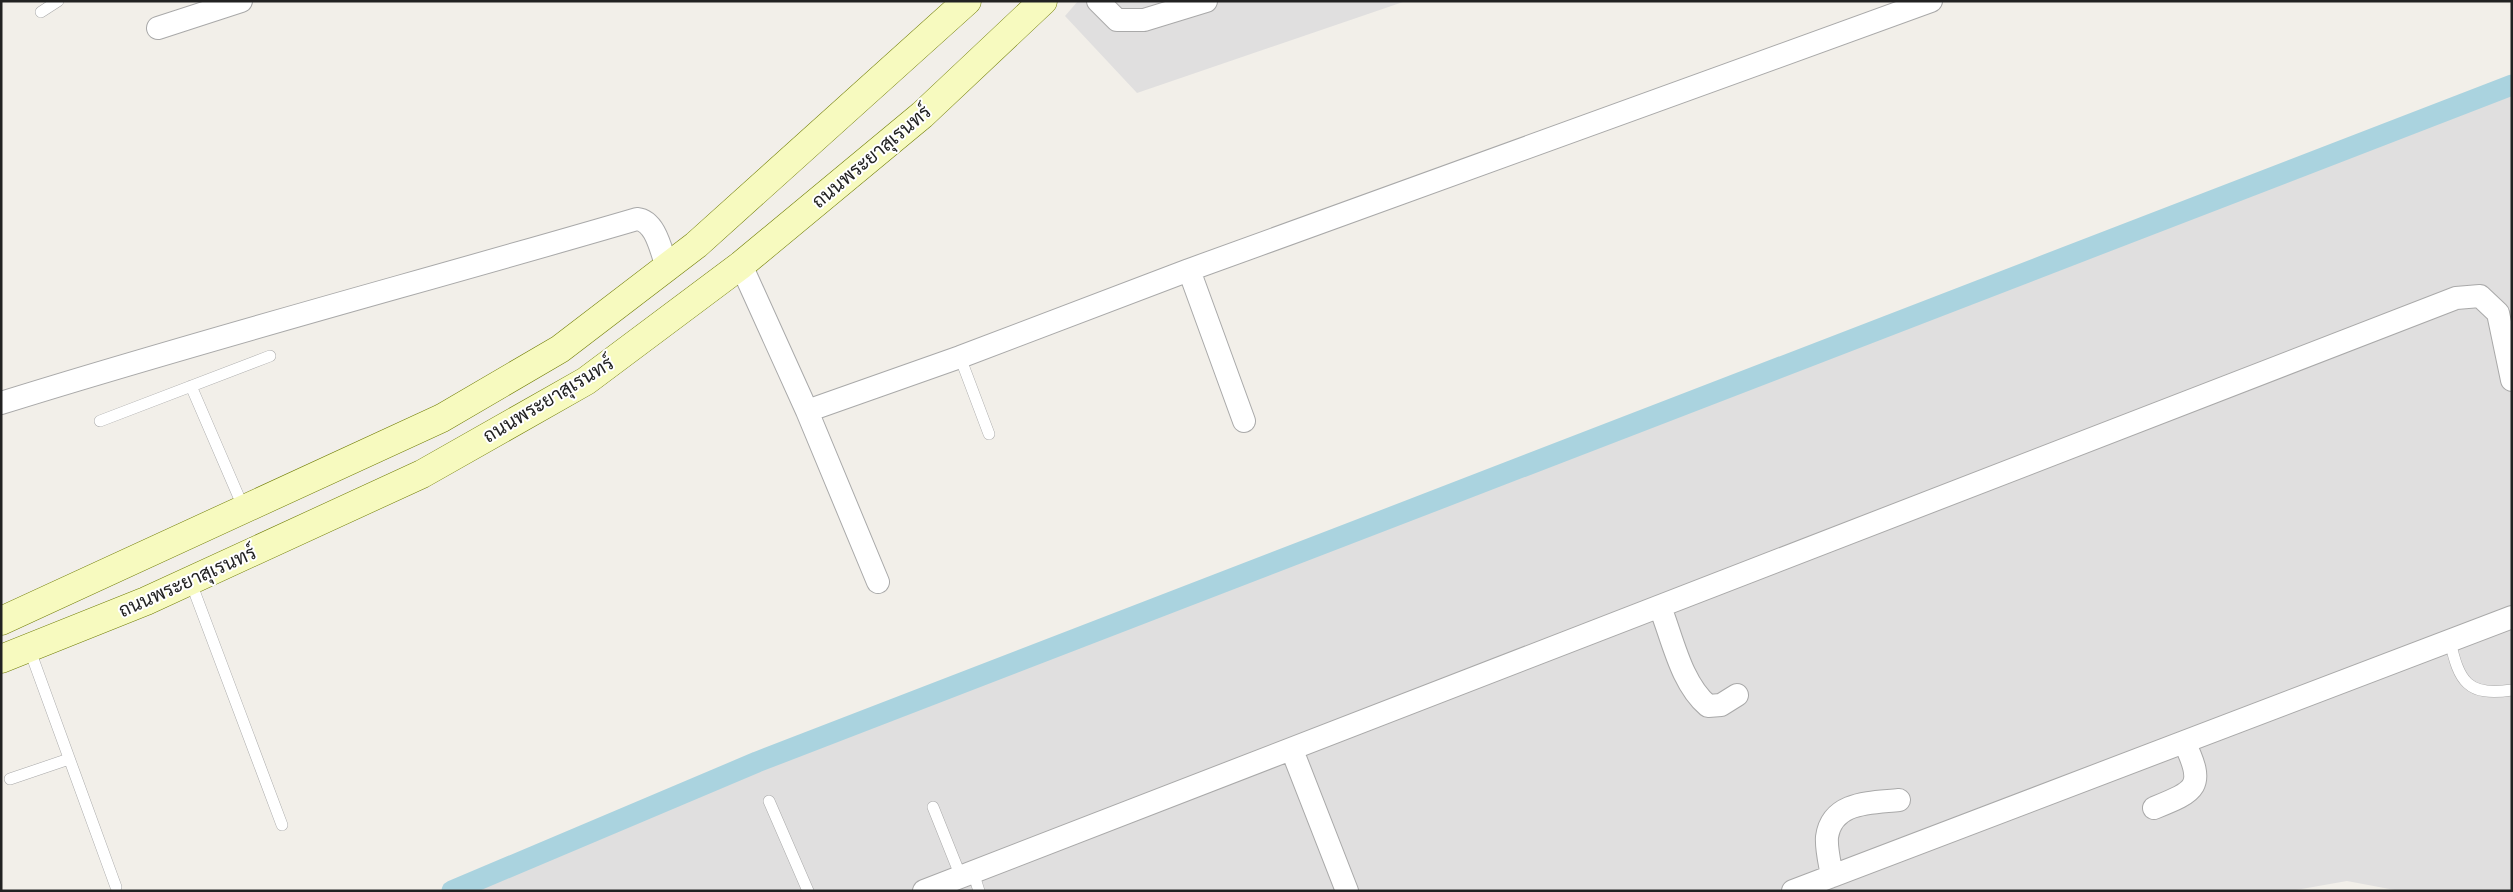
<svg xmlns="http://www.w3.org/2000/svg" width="2513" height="892" font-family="'PT Sans Narrow',Sarabun,sans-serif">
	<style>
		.residential { fill: #e0dfdf }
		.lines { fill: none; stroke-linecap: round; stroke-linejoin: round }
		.canal { stroke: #aad3df; stroke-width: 21 }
		.lane-casing { stroke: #a9a9a9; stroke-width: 12 }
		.street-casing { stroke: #a9a9a9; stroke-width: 24 }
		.secondary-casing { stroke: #707d05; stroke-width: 29 }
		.lane { stroke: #fff; stroke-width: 11 }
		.street { stroke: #fff; stroke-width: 22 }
		.secondary { stroke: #f7fabf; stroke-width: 28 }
		.labels { text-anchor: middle; stroke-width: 4; stroke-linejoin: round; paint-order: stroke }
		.street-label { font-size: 19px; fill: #222; stroke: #fff }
	</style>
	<rect width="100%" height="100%" fill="#f2efe9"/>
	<!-- residential -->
	<path class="residential" d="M1078 1H1406L1137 93 1065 16Z
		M2512 86V891H2400L2347 881 2290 891H465L599 827 1844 353Z"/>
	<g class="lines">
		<!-- canal -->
		<path class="canal" d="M452 891 757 762 2512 85"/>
		<defs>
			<path id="lane" d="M41 12 58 1
				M960 357 989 434
				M191 386 244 509
				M100 421 270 356
				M190 580 282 825
				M2450 641C2459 681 2467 697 2512 690
				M29 648 116 887
				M10 779 69 759
				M769 801 808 891
				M933 807 961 877
				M973 872 979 891"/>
			<path id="street" d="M1098 1 1117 20H1144L1206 1
				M158 28 241 1
				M741 265 807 411 878 582
				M1189 270 1931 1
				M1 403C212 337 425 281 637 219 656 221 661 251 667 267
				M807 411 960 357 1189 270 1244 421
				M1660 607C1673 640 1681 683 1708 706L1721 705 1737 695
				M1292 750 1347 891
				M2154 808C2196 791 2206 787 2184 742
				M1832 876C1830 864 1826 849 1827 837 1832 801 1871 803 1899 800
				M924 891 2456 298 2480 296 2498 313 2512 380
				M1793 891 2512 617"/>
			<path id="secondary" d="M1 621 442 418 560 349 696 245 967 1
				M1 659 146 601 422 474 586 381 741 265 922 115 1043 1"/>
		</defs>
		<!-- lane casing -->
		<use href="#lane" class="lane-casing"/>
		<!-- street casing -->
		<use href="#street" class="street-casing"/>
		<!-- secondary casing -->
		<use href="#secondary" class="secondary-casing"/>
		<!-- lane -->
		<use href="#lane" class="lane"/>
		<!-- street -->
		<use href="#street" class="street"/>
		<!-- secondary -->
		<use href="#secondary" class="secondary"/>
	</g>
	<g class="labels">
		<!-- street labels -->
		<g class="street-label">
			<text transform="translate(871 156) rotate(-40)" y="7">ถนนพระยาสุเรนทร์</text>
			<text transform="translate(548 399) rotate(-31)" y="7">ถนนพระยาสุเรนทร์</text>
			<text transform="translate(187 581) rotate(-24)" y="7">ถนนพระยาสุเรนทร์</text>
		</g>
	</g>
	<!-- border -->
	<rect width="2513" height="892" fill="none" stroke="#222222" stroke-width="5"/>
</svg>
